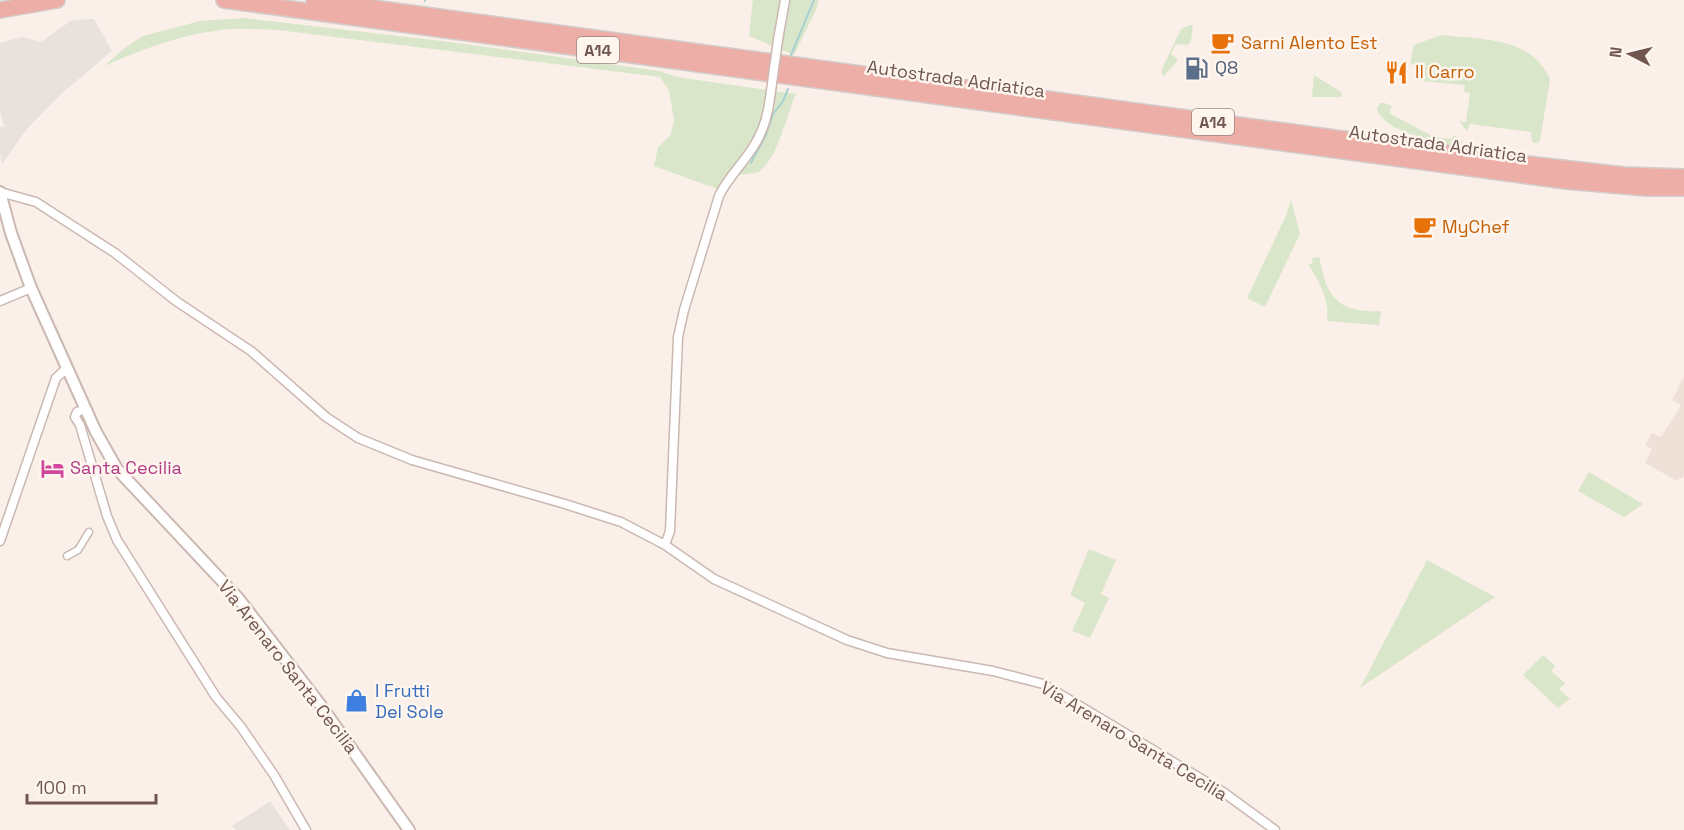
<svg xmlns="http://www.w3.org/2000/svg" width="1684" height="830" font-family="'Space Grotesk',sans-serif">
	<style>
		.residential { fill: #f0e1d8 }
		.industrial { fill: #e9e1de }
		.green { fill: #d9e6c9 }
		.lines { fill: none; stroke-linecap: round; stroke-linejoin: round }
		.stream { stroke: #a7d1d1; stroke-width: 2 }
		.pedestrian-casing { stroke: #cbb8b0; stroke-width: 9 }
		.minor-casing { stroke: #cbb8b0; stroke-width: 11 }
		.tertiary-casing { stroke: #cbb8b0; stroke-width: 14 }
		.motorway-casing { stroke: #d4ccca; stroke-width: 18 }
		.pedestrian { stroke: #fff; stroke-width: 6 }
		.minor { stroke: #fff; stroke-width: 8 }
		.tertiary { stroke: #fff; stroke-width: 10 }
		.motorway { stroke: #ecaea7; stroke-width: 15 }
		.minor-bridge-casing { stroke: #cbb8b0; stroke-width: 11; stroke-linecap: butt }
		.minor-bridge { stroke: #fff; stroke-width: 8 }
		.labels { text-anchor: middle; stroke-width: 5; stroke-linejoin: round; paint-order: stroke }
		.shield { fill: #fdf5ee; stroke: #9b867f; stroke-width: 1.5 }
		.shield-label { font-size: 16px; font-weight: bold; fill: #715650 }
		.food-label { font-size: 18px; fill: #c56008; stroke: #fdf5ee; text-anchor: start }
		.service-label { font-size: 18px; fill: #4e5e75; stroke: #fdf5ee; text-anchor: start }
		.street-label { font-size: 18px; fill: #715650; stroke: #fdf5ee }
		.hotel-label { font-size: 18px; fill: #b23c85; stroke: #fdf5ee; text-anchor: start }
		.shop-label { font-size: 18px; fill: #366cbe; stroke: #fdf5ee; text-anchor: start }
	</style>
	<rect width="100%" height="100%" fill="#faf0e9"/>
	<!-- residential -->
	<path class="residential" d="M1684 377V476L1677 481 1645 463 1652 449 1645 445 1652 433 1661 437 1681 405 1672 400Z"/>
	<!-- industrial -->
	<path class="industrial" d="M94 19 112 51 61 94 27 129 2 164 0 152V127H4L0 111V43L22 37 41 42 72 20Z
		M270 801 290 830H235L232 826Z"/>
	<!-- green -->
	<path class="green" d="M753 0H819L816 10 794 55 749 36Z
		M244 18 442 41 660 71 677 77 796 94C787 113 777 164 756 173 753 174 750 173 746 174 733 175 727 179 720 190L654 166 658 147 671 134 674 120 669 91 660 77 278 30C260 30 240 27 221 30 180 35 143 49 104 66L126 47 143 36 200 21Z
		M1193 24 1191 41 1188 45 1176 44 1171 54 1178 60 1164 76 1162 75V69L1181 29Z
		M1441 35C1483 40 1530 36 1550 79L1540 141 1536 143 1532 142 1531 132 1470 124 1467 131 1459 121 1466 122 1470 93 1464 92 1465 85 1422 81 1424 67 1410 64 1414 45Z
		M1314 75 1341 92 1342 97H1312Z
		M1380 103H1384L1392 106 1389 113 1434 137 1451 139 1454 135 1462 141 1460 146C1439 142 1384 133 1377 109Z
		M1291 200 1300 234 1265 307 1247 298 1285 218Z
		M1319 257C1322 267 1324 281 1329 290 1340 310 1361 312 1381 311L1379 325 1327 321C1330 300 1319 281 1308 264L1313 263 1312 258Z
		M1589 472 1643 504 1624 517 1578 491Z
		M1089 549 1116 560 1101 594 1109 598 1090 638 1072 631 1085 603 1070 595Z
		M1427 560 1495 597 1360 688Z
		M1543 655 1555 666 1551 671 1565 683 1559 689 1570 699 1558 708 1523 675Z"/>
	<g class="lines">
		<!-- stream -->
		<path class="stream" d="M425 1V0
			M791 55 814 0
			M751 163 766 135 773 114 783 101 788 89"/>
		<defs>
			<path id="pedestrian" d="M67 556 78 550 89 532"/>
			<path id="minor" d="M778 40 785 0
				M0 192 36 202 115 253 176 301 251 351 326 417 358 438 412 460 565 504 621 522 665 545 714 579 847 640 887 653 993 671 1043 684 1223 792 1275 830
				M0 301 31 288
				M86 409 77 412 75 417 80 425 107 516 117 540 216 697 241 727 274 775 306 830
				M0 541 56 378 67 368
				M665 545 670 531 678 337 684 310 719 196C728 177 744 163 755 144 763 131 768 114 770 98"/>
			<path id="tertiary" d="M0 192 11 233 31 288 96 432 117 469 238 598 319 703 409 830"/>
			<path id="motorway" d="M224 0 1566 181 1647 188H1684
				M314 0 1535 165 1624 175 1684 177
				M0 10 57 0"/>
		</defs>
		<!-- pedestrian casing -->
		<use href="#pedestrian" class="pedestrian-casing"/>
		<!-- minor casing -->
		<use href="#minor" class="minor-casing"/>
		<!-- tertiary casing -->
		<use href="#tertiary" class="tertiary-casing"/>
		<!-- motorway casing -->
		<use href="#motorway" class="motorway-casing"/>
		<!-- pedestrian -->
		<use href="#pedestrian" class="pedestrian"/>
		<!-- minor -->
		<use href="#minor" class="minor"/>
		<!-- tertiary -->
		<use href="#tertiary" class="tertiary"/>
		<!-- motorway -->
		<use href="#motorway" class="motorway"/>
		<defs>
			<path id="minor-bridge" d="M770 98 778 40"/>
		</defs>
		<!-- minor-bridge casing -->
		<use href="#minor-bridge" class="minor-bridge-casing"/>
		<!-- minor-bridge -->
		<use href="#minor-bridge" class="minor-bridge"/>
	</g>
	<!-- icons -->
	<defs>
		<symbol id="cafe-bare" viewBox="-9 -9 18 18"><path d="M-5.5-4.5H6V0H3Q3 3.5 0 3.5H-2.5Q-5.5 3.5-5.5 0ZM3-3.2v2h1.7v-2ZM-6 4.5H4V6H-6Z" fill="#e8710a" stroke="#fdf5ee" stroke-width="2.5" paint-order="stroke"/></symbol>
		<symbol id="fuel-bare" viewBox="-9 -9 18 18"><path d="M-5.5-6h7V0h2V4h1.3V-2.5L3-4.5l.8-.8L6-3V5H2.5V1h-1V6h-7ZM-4.2-4.7v3.2H.2V-4.7Z" fill="#5c6f8a" stroke="#fdf5ee" stroke-width="2.5" paint-order="stroke"/></symbol>
		<symbol id="restaurant-bare" viewBox="-9 -9 18 18"><path d="M-5-6h1v4h1v-4h1v4h1v-4h1v5L-1.5 .5V6h-2V.5L-5-1ZM5-6V6H3V1.5H1.5Q1.5-4 5-6Z" fill="#e8710a" stroke="#fdf5ee" stroke-width="2.5" paint-order="stroke"/></symbol>
		<symbol id="hotel-bare" viewBox="-9 -9 18 18"><path d="M-6-4.5h1.5V1H6V5H4.5V3h-9V5H-6ZM-4 0a1.8 1.8 0 1 1 3.6 0ZM.5 0V-2.5h3Q6-2.5 6 0Z" fill="#d1479c" stroke="#fdf5ee" stroke-width="2.5" paint-order="stroke"/></symbol>
		<symbol id="shop-bare" viewBox="-9 -9 18 18"><path d="M-5-2.5h2.3a2.7 3.5 0 0 1 5.4 0H5L5.5 6h-11ZM-1.5-2.5h3a1.5 2.3 0 0 0-3 0Z" fill="#3f7fe0" stroke="#fdf5ee" stroke-width="2.5" paint-order="stroke"/></symbol>
	</defs>
	<g fill-rule="evenodd">
		<use href="#cafe-bare" x="1206" y="26" width="33" height="33"/>
		<use href="#fuel-bare" x="1180" y="52" width="33" height="33"/>
		<use href="#restaurant-bare" x="1380" y="56" width="33" height="33"/>
		<use href="#cafe-bare" x="1408" y="210" width="33" height="33"/>
		<use href="#hotel-bare" x="36" y="452" width="33" height="33"/>
		<use href="#shop-bare" x="340" y="684" width="33" height="33"/>
	</g>
	<g class="labels">
		<!-- shield labels -->
		<g class="shield">
			<rect x="577" y="37" width="42" height="26" rx="4.5"/>
			<rect x="1192" y="109" width="42" height="26" rx="4.5"/>
		</g>
		<g class="shield-label">
			<text x="598" y="56">A14</text>
			<text x="1213" y="128">A14</text>
		</g>
		<!-- food labels -->
		<g class="food-label">
			<text x="1241" y="49">Sarni Alento Est</text>
			<text x="1415" y="78">Il Carro</text>
			<text x="1442" y="233">MyChef</text>
		</g>
		<!-- service labels -->
		<g class="service-label">
			<text x="1215" y="74">Q8</text>
		</g>
		<!-- street labels -->
		<g class="street-label">
			<text transform="translate(956 79) rotate(8)" y="6">Autostrada Adriatica</text>
			<text transform="translate(1438 144) rotate(8)" y="6">Autostrada Adriatica</text>
			<text transform="translate(288 667) rotate(52)" y="6">Via Arenaro Santa Cecilia</text>
			<text transform="translate(1134 741) rotate(31)" y="6">Via Arenaro Santa Cecilia</text>
		</g>
		<!-- hotel labels -->
		<g class="hotel-label">
			<text x="70" y="474">Santa Cecilia</text>
		</g>
		<!-- shop labels -->
		<g class="shop-label">
			<text x="375" y="697">I Frutti<tspan x="375" dy="21">Del Sole</tspan></text>
		</g>
	</g>
	<!-- north arrow -->
	<g transform="translate(1630 54) rotate(277)" stroke="#fdf5ee" stroke-width="4.5" paint-order="stroke">
	<path d="M0-4.5L10 22L0 15L-10 22Z" fill="#715650"/>
	<text y="-9" font-size="16" font-weight="bold" text-anchor="middle" fill="#715650">N</text>
	</g>
	<!-- scale -->
	<path d="M27 794v9h129v-9" fill="none" stroke="#715650" stroke-width="3"/>
	<text x="36" y="794" font-size="18" fill="#715650" stroke="#fdf5ee" stroke-width="4.5" paint-order="stroke">100 m</text>
</svg>
